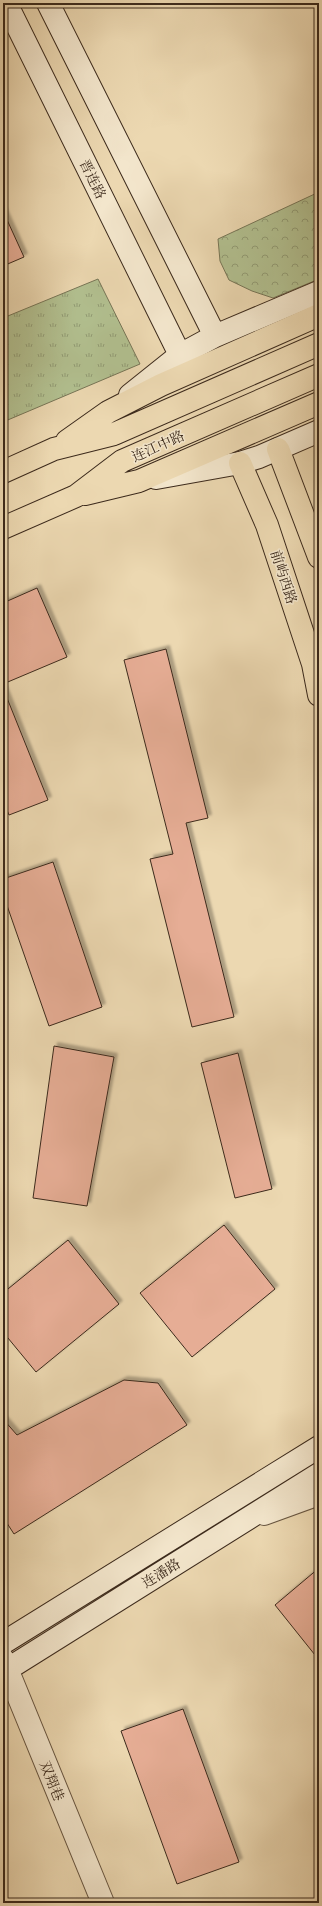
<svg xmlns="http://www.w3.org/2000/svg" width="322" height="1906" font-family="'IM FELL French Canon','Noto Serif SC',serif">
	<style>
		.grass { fill: url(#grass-tufts); stroke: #777556 }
		.park { fill: url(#park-crowns); stroke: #777556 }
		.building { fill: #e6ad95; stroke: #3c2a1c; filter: url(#shadow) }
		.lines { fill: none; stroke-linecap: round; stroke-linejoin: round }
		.tertiary-casing { stroke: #685641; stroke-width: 24 }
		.secondary-casing { stroke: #3c2a1c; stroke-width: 24 }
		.primary-casing { stroke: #3c2a1c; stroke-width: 24 }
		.trunk-casing { stroke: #3c2a1c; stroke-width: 24 }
		.tertiary { stroke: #f3e6cc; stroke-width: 22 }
		.secondary { stroke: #f3e6cc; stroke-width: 22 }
		.primary { stroke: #ecd8b1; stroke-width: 22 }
		.trunk { stroke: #ecd8b1; stroke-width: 22 }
		.labels { text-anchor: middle; stroke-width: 3; stroke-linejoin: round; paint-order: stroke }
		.street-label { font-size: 14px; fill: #3c2a1c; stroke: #f3e6cc }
	</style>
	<defs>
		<pattern id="grass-tufts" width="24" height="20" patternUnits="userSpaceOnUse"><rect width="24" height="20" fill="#b2c090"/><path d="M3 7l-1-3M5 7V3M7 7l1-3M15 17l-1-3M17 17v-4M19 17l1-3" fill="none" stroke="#929c75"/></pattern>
		<pattern id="park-crowns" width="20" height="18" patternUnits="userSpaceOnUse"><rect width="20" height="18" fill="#b2c090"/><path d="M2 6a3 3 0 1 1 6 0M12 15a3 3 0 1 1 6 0" fill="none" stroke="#929c75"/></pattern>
		<filter id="shadow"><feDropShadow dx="3.5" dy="-3.5" stdDeviation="1" flood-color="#0004"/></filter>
	</defs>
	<rect width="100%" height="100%" fill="#ecd8b1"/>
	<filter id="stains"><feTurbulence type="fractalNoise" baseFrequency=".005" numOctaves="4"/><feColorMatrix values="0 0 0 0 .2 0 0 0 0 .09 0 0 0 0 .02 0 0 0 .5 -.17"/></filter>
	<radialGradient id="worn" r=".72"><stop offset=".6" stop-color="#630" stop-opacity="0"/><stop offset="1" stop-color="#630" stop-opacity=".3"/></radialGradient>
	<!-- grass -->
	<path class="grass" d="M98 279 140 364 3 422V318Z"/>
	<!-- park -->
	<path class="park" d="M319 192V279L273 298 252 291 229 280 220 261 218 239Z"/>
	<!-- building -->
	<path class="building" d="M3 211 24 257 3 266Z
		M37 588 67 657 3 684V603Z
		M166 649 208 818 186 823 234 1017 192 1027 150 859 173 854 124 660Z
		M3 688 48 800 9 815 3 800Z
		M53 862 102 1007 49 1026 3 894V879Z
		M54 1046 114 1057 87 1206 33 1198Z
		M238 1053 272 1189 235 1198 201 1063Z
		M224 1225 275 1289 192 1357 140 1293Z
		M68 1240 119 1304 36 1372 3 1332V1293Z
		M124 1380 158 1383 187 1425 14 1534 3 1517V1419L17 1435Z
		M319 1568V1660L275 1605Z
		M183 1709 239 1862 177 1884 121 1731Z"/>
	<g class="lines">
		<defs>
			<path id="tertiary" d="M264 1514 319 1494
				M3 1659 103 1903"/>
			<path id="secondary" d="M6 3 180 355
				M48 3 215 336
				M130 395 180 355 215 336 319 292
				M156 478 240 463 259 457 319 431
				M3 1643 319 1447
				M3 1672 319 1474"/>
			<path id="primary" d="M278 449 319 557
				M240 463 267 525 313 664 319 695"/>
			<path id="trunk" d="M67 441 108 412 161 385 319 315
				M3 472 54 449 114 434 319 344
				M85 494 139 481 319 403
				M3 528 76 496 122 461 319 375"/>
		</defs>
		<!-- tertiary casing -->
		<use href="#tertiary" class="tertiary-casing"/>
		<!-- secondary casing -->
		<use href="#secondary" class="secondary-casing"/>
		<!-- primary casing -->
		<use href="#primary" class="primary-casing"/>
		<!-- trunk casing -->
		<use href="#trunk" class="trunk-casing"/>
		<!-- tertiary -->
		<use href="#tertiary" class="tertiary"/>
		<!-- secondary -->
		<use href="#secondary" class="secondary"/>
		<!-- primary -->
		<use href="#primary" class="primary"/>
		<!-- trunk -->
		<use href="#trunk" class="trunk"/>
	</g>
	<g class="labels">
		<!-- street labels -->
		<g class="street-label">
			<text transform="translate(93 179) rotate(64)" y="5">晋连路</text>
			<text transform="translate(158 446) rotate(-24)" y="5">连江中路</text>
			<text transform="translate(284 577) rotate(72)" y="5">前屿西路</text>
			<text transform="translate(161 1573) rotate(-32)" y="5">连潘路</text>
			<text transform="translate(52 1781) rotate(68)" y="5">双翔巷</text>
		</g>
	</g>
	<!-- margin -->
	<rect width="322" height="1906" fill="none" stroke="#ecd8b1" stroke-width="16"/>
	<rect x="4" y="4" width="314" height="1898" fill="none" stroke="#3c2a1c" stroke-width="2"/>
	<rect x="8" y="8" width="306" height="1890" fill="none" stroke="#3c2a1c"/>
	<rect width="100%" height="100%" filter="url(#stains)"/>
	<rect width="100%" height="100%" fill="url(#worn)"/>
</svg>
